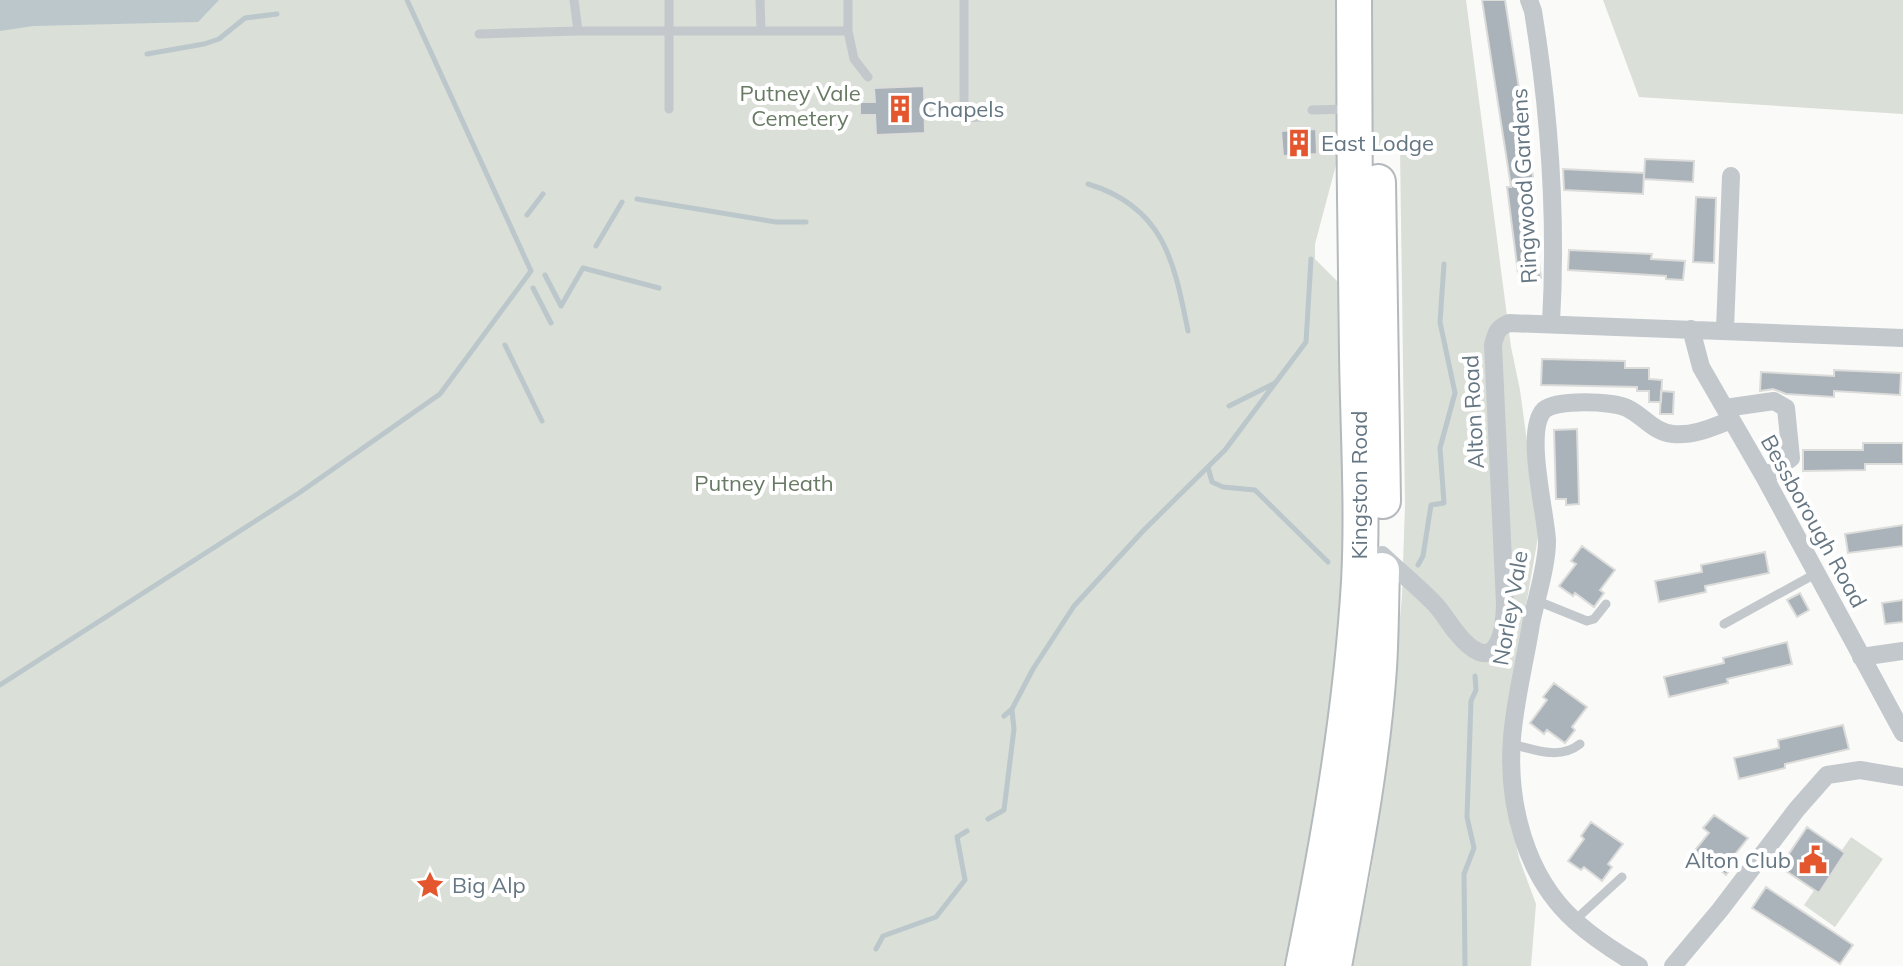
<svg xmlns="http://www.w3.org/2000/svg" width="1903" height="966" font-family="Mulish,sans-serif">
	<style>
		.green { fill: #dadfd7 }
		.water { fill: #bbc7cb }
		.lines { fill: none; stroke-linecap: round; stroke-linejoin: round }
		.stream { stroke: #bbc7cb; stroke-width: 5 }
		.building { fill: #aab3b9; stroke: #dcdcda; stroke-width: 2 }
		.highway-casing { stroke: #b4b9bd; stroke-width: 38 }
		.lane { stroke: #c3c8cc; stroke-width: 9 }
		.street { stroke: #c3c8cc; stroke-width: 18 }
		.highway { stroke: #fff; stroke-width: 34 }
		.labels { text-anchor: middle; stroke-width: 8; stroke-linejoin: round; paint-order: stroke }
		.park-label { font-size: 22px; fill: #687a64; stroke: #fff }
		.poi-label { font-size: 22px; fill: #657683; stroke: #fff; text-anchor: start }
		.street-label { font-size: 22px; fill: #657683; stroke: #fff }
	</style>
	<rect width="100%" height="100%" fill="#fafaf8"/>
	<!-- green -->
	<path class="green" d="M0 0H1466L1511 347 1520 390 1539 531 1510 698 1506 791 1519 858 1536 904 1531 966H1352L1370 877 1387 764 1402 595 1405 505 1400 147 1336 165 1315 244V259L1342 286C1344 413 1349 541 1336 667 1326 768 1305 867 1287 966H0Z
		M1603 0H1903V114L1639 97Z
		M1851 837 1883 859 1835 927 1804 905Z"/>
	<!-- water -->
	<path class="water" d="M0 0H219L198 22 33 26 0 31Z"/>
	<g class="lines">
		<!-- stream -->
		<path class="stream" d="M147 54 204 44 219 39 245 18 277 14
			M1088 184C1164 207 1174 261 1188 331
			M637 199 776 222H806
			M527 215 543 194
			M596 246 622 202
			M545 275 561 306 583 268 659 288
			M533 288 551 323
			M505 345 542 421
			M1229 406 1275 383
			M1208 467 1212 482 1223 487 1255 490 1328 562
			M1418 565 1423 556 1431 505 1444 503 1440 448 1455 393 1440 322 1444 264
			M0 685 299 493 440 394 531 271 407 0
			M1004 716 1012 709 1033 669 1074 606 1143 531 1225 450 1306 342 1311 259
			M988 819 1004 810 1014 729 1012 710
			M876 949 883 936 936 917 965 880 957 837 967 831
			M1465 966 1464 874 1474 848 1467 817 1471 701 1476 690 1475 676"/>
	</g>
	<!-- building -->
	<path class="building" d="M1482 0H1505L1534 183 1529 184 1541 278 1519 281 1507 187H1511Z
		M924 86 925 133 876 135 875 115H860V102H875L874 88Z
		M1316 129 1317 154 1283 156 1281 131Z
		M1645 159 1694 161 1693 182 1644 179Z
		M1563 169 1644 173 1643 194 1564 190Z
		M1696 197 1716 198 1714 263 1693 262Z
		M1569 250 1652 254 1651 259 1685 261 1683 280 1666 279V276L1568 270Z
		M1542 359 1625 361V368H1649V379L1662 380 1661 402H1649V391H1637V387L1541 385Z
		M1834 370 1901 373 1900 395 1834 391V397L1786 394 1773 389 1760 391 1761 372 1834 376Z
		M1661 391 1674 392 1673 414H1660Z
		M1577 429 1579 504 1566 505V499H1556L1554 430Z
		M1863 443H1903V464H1865V470L1803 471V450H1863Z
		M1903 525V546L1848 553 1845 534Z
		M1582 546 1615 570 1600 590 1604 593 1594 607 1575 593 1573 596 1559 586 1576 564 1571 561Z
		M1765 552 1769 573 1705 586 1706 592 1659 602 1655 581 1702 572 1701 565Z
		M1800 593 1809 610 1797 617 1787 600Z
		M1903 600V622L1885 624 1882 603Z
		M1787 642 1792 664 1727 679 1728 683 1669 697 1664 677 1724 663 1723 658Z
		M1554 683 1587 707 1572 727 1575 730 1565 743 1547 730 1544 734 1530 723 1547 700 1543 697Z
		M1843 725 1849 749 1785 764V768L1739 779 1734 758 1779 748 1778 740Z
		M1714 815 1748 838 1732 858 1736 861 1726 875 1709 861 1705 866 1691 855 1709 833 1703 828Z
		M1591 822 1623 844 1608 864 1612 867 1602 881 1584 867 1581 870 1568 861 1584 839 1581 836Z
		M1807 827 1845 853 1819 893 1780 867Z
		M1766 887 1853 945 1840 964 1752 908Z"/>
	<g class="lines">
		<defs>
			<path id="highway" d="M1378 182 1383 501
				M1303 966C1329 839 1351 712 1359 582 1363 506 1358 429 1357 352 1355 235 1354 117 1354 0
				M1334 966C1352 867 1372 769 1379 668 1381 636 1381 603 1382 570"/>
		</defs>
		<!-- highway casing -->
		<use href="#highway" class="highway-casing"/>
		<!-- lane -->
		<path class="lane" d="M574 0 578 31
			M760 0 761 30
			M964 0V118L995 116
			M848 31 854 59 868 77
			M479 34 578 31H848V0
			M669 109V0
			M1312 110 1347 109
			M1535 600 1587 621 1594 619 1606 604
			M1724 624 1815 574
			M1512 744C1535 750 1560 760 1580 744
			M1574 921 1622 877"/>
		<!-- street -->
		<path class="street" d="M1529 0 1533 11C1550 115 1557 217 1551 323
			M1691 329 1701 367 1765 478 1903 733
			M1725 329 1731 176
			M1725 408 1774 401 1786 408 1791 458 1765 478
			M1382 555C1399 571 1417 586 1433 602 1442 611 1448 622 1456 632 1492 677 1504 642 1505 604L1493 345C1496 333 1497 328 1509 323L1903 338
			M1861 657 1903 651
			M1639 966C1617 953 1594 938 1575 921 1525 876 1507 803 1512 738 1515 700 1525 662 1531 624 1536 599 1547 566 1547 541 1546 513 1524 431 1544 410 1556 399 1612 401 1627 408 1644 416 1653 432 1673 434 1694 436 1713 427 1731 420
			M1673 966 1720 910 1797 809 1827 775 1860 770 1903 777"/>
		<!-- highway -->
		<use href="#highway" class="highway"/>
	</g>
	<!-- icons -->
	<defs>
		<symbol id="building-bare" viewBox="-9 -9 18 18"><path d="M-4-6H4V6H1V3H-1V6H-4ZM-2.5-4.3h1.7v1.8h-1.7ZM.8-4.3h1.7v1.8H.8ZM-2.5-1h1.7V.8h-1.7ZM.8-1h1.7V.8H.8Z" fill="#e4572e" stroke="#fff" stroke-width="2.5" paint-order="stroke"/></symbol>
		<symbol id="civic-bare" viewBox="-9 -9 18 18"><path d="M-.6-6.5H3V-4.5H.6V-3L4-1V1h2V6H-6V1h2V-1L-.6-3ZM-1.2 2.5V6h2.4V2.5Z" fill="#e4572e" stroke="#fff" stroke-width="2.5" paint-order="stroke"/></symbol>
		<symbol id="sight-bare" viewBox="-9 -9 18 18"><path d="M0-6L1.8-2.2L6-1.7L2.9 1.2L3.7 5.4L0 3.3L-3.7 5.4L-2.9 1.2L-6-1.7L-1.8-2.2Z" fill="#e4572e" stroke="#fff" stroke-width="2.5" paint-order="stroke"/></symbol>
	</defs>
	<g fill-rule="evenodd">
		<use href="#building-bare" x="880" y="89" width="40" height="40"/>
		<use href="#building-bare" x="1279" y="123" width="40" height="40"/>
		<use href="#civic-bare" x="1793" y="840" width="40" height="40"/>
		<use href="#sight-bare" x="410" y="865" width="40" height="40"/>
	</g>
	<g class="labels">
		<!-- park labels -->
		<g class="park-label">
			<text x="800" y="101">Putney Vale<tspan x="800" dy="25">Cemetery</tspan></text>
			<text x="764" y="491">Putney Heath</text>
		</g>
		<!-- poi labels -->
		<g class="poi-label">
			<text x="922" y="117">Chapels</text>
			<text x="1321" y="151">East Lodge</text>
			<text x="1791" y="868" text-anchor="end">Alton Club</text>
			<text x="452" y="893">Big Alp</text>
		</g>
		<!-- street labels -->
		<g class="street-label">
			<text transform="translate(1524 186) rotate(-93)" y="8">Ringwood Gardens</text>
			<text transform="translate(1473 412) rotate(-93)" y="8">Alton Road</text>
			<text transform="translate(1359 485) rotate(-90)" y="8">Kingston Road</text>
			<text transform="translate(1814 521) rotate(61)" y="8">Bessborough Road</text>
			<text transform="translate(1510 608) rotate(-80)" y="8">Norley Vale</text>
		</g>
	</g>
</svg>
